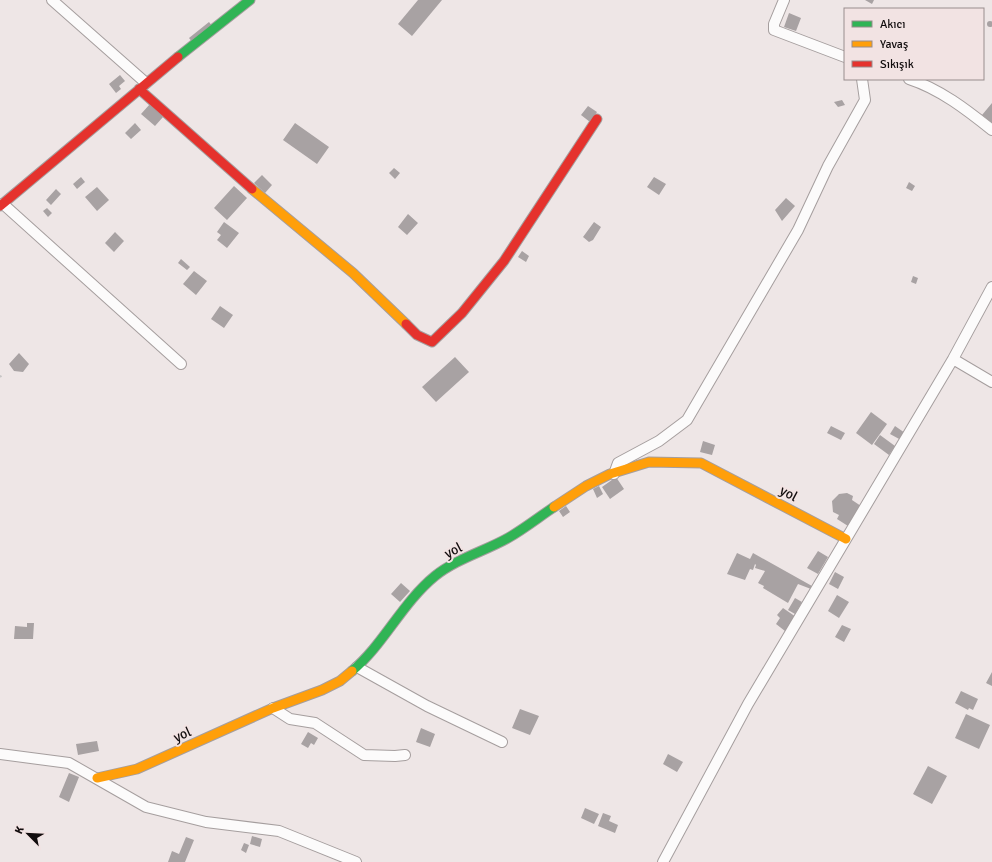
<svg xmlns="http://www.w3.org/2000/svg" width="992" height="862" font-family="Signika,sans-serif">
	<style>
		.building { fill: #a8a2a3 }
		.lines { fill: none; stroke-linecap: round; stroke-linejoin: round }
		.street-casing { stroke: #a59e9e; stroke-width: 12 }
		.fast-casing { stroke: #a59e9e; stroke-width: 11 }
		.slow-casing { stroke: #a59e9e; stroke-width: 11 }
		.jam-casing { stroke: #a59e9e; stroke-width: 11 }
		.path { stroke: #c7c5c5; stroke-width: 2; stroke-dasharray: 2 3; stroke-linecap: butt }
		.street { stroke: #fcfbfb; stroke-width: 10 }
		.fast { stroke: #30b455; stroke-width: 9 }
		.slow { stroke: #ff9f0a; stroke-width: 9 }
		.jam { stroke: #e5322d; stroke-width: 9 }
		.labels { text-anchor: middle; stroke-width: 4; stroke-linejoin: round; paint-order: stroke }
		.street-label { font-size: 14px; fill: #110c0d; stroke: #f2e3e3 }
	</style>
	<rect width="100%" height="100%" fill="#eee6e6"/>
	<!-- building -->
	<path class="building" d="M418 0H442L412 36 398 24Z
		M865 0H874L872 4Z
		M789 13 801 18 796 31 784 27Z
		M987 24a3 3 0 1 1 6 0a3 3 0 1 1-6 0Z
		M209 22 213 27 193 43 189 38Z
		M120 75 125 81 119 86 121 89 116 93 109 84Z
		M842 100 845 105 838 107 834 102Z
		M992 103V123L982 115Z
		M150 104 163 117 155 126 141 114Z
		M588 106 597 112 590 122 581 115Z
		M135 123 141 130 131 139 125 133Z
		M295 123 329 147 317 164 283 140Z
		M394 168 400 173 395 179 389 173Z
		M262 175 272 185 265 193 254 183Z
		M81 177 85 182 77 189 73 184Z
		M654 177 666 184 659 195 647 187Z
		M909 182 915 186 912 191 906 188Z
		M234 186 247 198 227 220 214 208Z
		M97 187 109 200 97 211 85 197Z
		M56 189 61 194 51 205 46 200Z
		M786 198 795 206 782 221 775 210Z
		M47 208 52 213 48 217 43 211Z
		M408 214 418 223 407 235 398 227Z
		M224 222 239 233 227 248 217 240 221 235 217 232Z
		M594 222 601 227 593 240 589 242 583 237Z
		M115 232 124 241 114 252 105 243Z
		M522 251 529 256 526 262 518 257Z
		M181 259 190 267 187 270 178 263Z
		M194 271 207 281 196 295 183 284Z
		M913 276 918 278 916 284 911 282Z
		M220 306 233 315 224 328 211 319Z
		M19 353 29 364 23 372 14 371 9 364Z
		M455 357 469 372 436 402 422 387Z
		M871 412 887 424 872 445 856 433Z
		M831 426 845 433 841 440 827 433Z
		M895 426 905 433 901 440 890 434Z
		M880 435 895 446 889 455 874 444Z
		M703 441 715 445 712 455 700 452Z
		M616 477 624 489 610 499 602 487Z
		M599 486 603 494 597 498 593 489Z
		M847 493 853 496 852 500 861 506 848 526 837 519 839 515 833 512 832 501 839 494Z
		M566 506 570 512 563 517 559 511Z
		M818 551 828 557 818 574 807 568Z
		M737 553 750 559 753 553 812 586 811 589 798 584 788 603 763 588 764 586 758 583 765 571 755 568 756 565 755 564 753 570 750 569 745 580 727 574Z
		M835 572 844 577 838 589 829 584Z
		M401 583 410 591 400 602 391 594Z
		M837 595 849 602 839 618 828 611Z
		M795 598 802 602 795 614 788 610Z
		M783 608 796 617 785 631 776 624 780 618 777 615Z
		M27 623H34L33 639H14L15 626 27 627Z
		M842 625 851 629 844 642 835 637Z
		M992 672V686L986 683Z
		M961 691 978 699 973 710 969 708 968 710 955 703Z
		M520 709 539 716 530 735 512 728Z
		M966 714 990 725 979 749 955 738Z
		M421 728 435 734 430 747 416 742Z
		M308 732 318 738 314 745 311 743 308 748 301 744Z
		M97 741 99 751 78 755 76 744Z
		M668 754 683 762 677 772 663 764Z
		M928 766 947 776 932 804 913 794Z
		M69 773 79 777 69 802 59 797Z
		M585 808 599 814 594 824 581 818Z
		M603 813 611 816 609 821 618 825 615 833 598 826Z
		M252 836 262 839 260 847 250 844Z
		M186 837 194 840 185 862H168L172 851 179 854Z
		M244 843 249 845 246 853 241 850Z"/>
	<g class="lines">
		<defs>
			<path id="street" d="M52 0 146 83
				M784 0 774 24V30L845 57
				M909 79C940 89 967 110 992 130
				M3 204 181 364
				M953 359 992 382
				M614 474 618 463 659 441 687 420 798 230 828 166 865 100 862 79
				M357 667 427 706 502 742
				M273 708 290 719 315 723 364 755 395 756 405 755
				M0 754 69 763 146 807 206 822 279 831 356 862
				M663 862 748 704 953 359 992 287"/>
			<path id="fast" d="M178 57 250 0
				M352 671C384 644 402 603 435 576 456 559 485 551 508 538 524 529 539 517 554 507"/>
			<path id="slow" d="M252 189 353 273 406 324
				M554 507 586 486 610 474 649 462 701 463 846 539
				M97 778 137 769 273 708 322 690 340 681 352 671"/>
			<path id="jam" d="M139 89 252 189
				M0 206 178 57
				M406 324 417 335 432 342 462 313 504 261 597 119"/>
		</defs>
		<!-- street casing -->
		<use href="#street" class="street-casing"/>
		<!-- fast casing -->
		<use href="#fast" class="fast-casing"/>
		<!-- slow casing -->
		<use href="#slow" class="slow-casing"/>
		<!-- jam casing -->
		<use href="#jam" class="jam-casing"/>
		<!-- path -->
		<path class="path" d="M0 377 3 374"/>
		<!-- street -->
		<use href="#street" class="street"/>
		<!-- fast -->
		<use href="#fast" class="fast"/>
		<!-- slow -->
		<use href="#slow" class="slow"/>
		<!-- jam -->
		<use href="#jam" class="jam"/>
	</g>
	<g class="labels">
		<!-- street labels -->
		<g class="street-label">
			<text transform="translate(789 493) rotate(28)" y="5">yol</text>
			<text transform="translate(453 550) rotate(-27)" y="5">yol</text>
			<text transform="translate(182 734) rotate(-24)" y="5">yol</text>
		</g>
	</g>
	<!-- legend -->
	<rect x="844" y="8" width="140" height="72" fill="#f2e3e3" stroke="#988d8d"/>
	<rect x="852" y="21" width="20" height="6" fill="#30b455" stroke="#988d8d"/>
	<text x="880" y="28" font-size="12" fill="#110c0d">Akıcı</text>
	<rect x="852" y="41" width="20" height="6" fill="#ff9f0a" stroke="#988d8d"/>
	<text x="880" y="48" font-size="12" fill="#110c0d">Yavaş</text>
	<rect x="852" y="61" width="20" height="6" fill="#e5322d" stroke="#988d8d"/>
	<text x="880" y="68" font-size="12" fill="#110c0d">Sıkışık</text>
	<!-- north arrow -->
	<g transform="translate(28 834) rotate(294)" stroke="#f2e3e3" stroke-width="3" paint-order="stroke">
	<path d="M0-3L7 15L0 10L-7 15Z" fill="#110c0d"/>
	<text y="-6" font-size="11" font-weight="bold" text-anchor="middle" fill="#110c0d">K</text>
	</g>
</svg>
